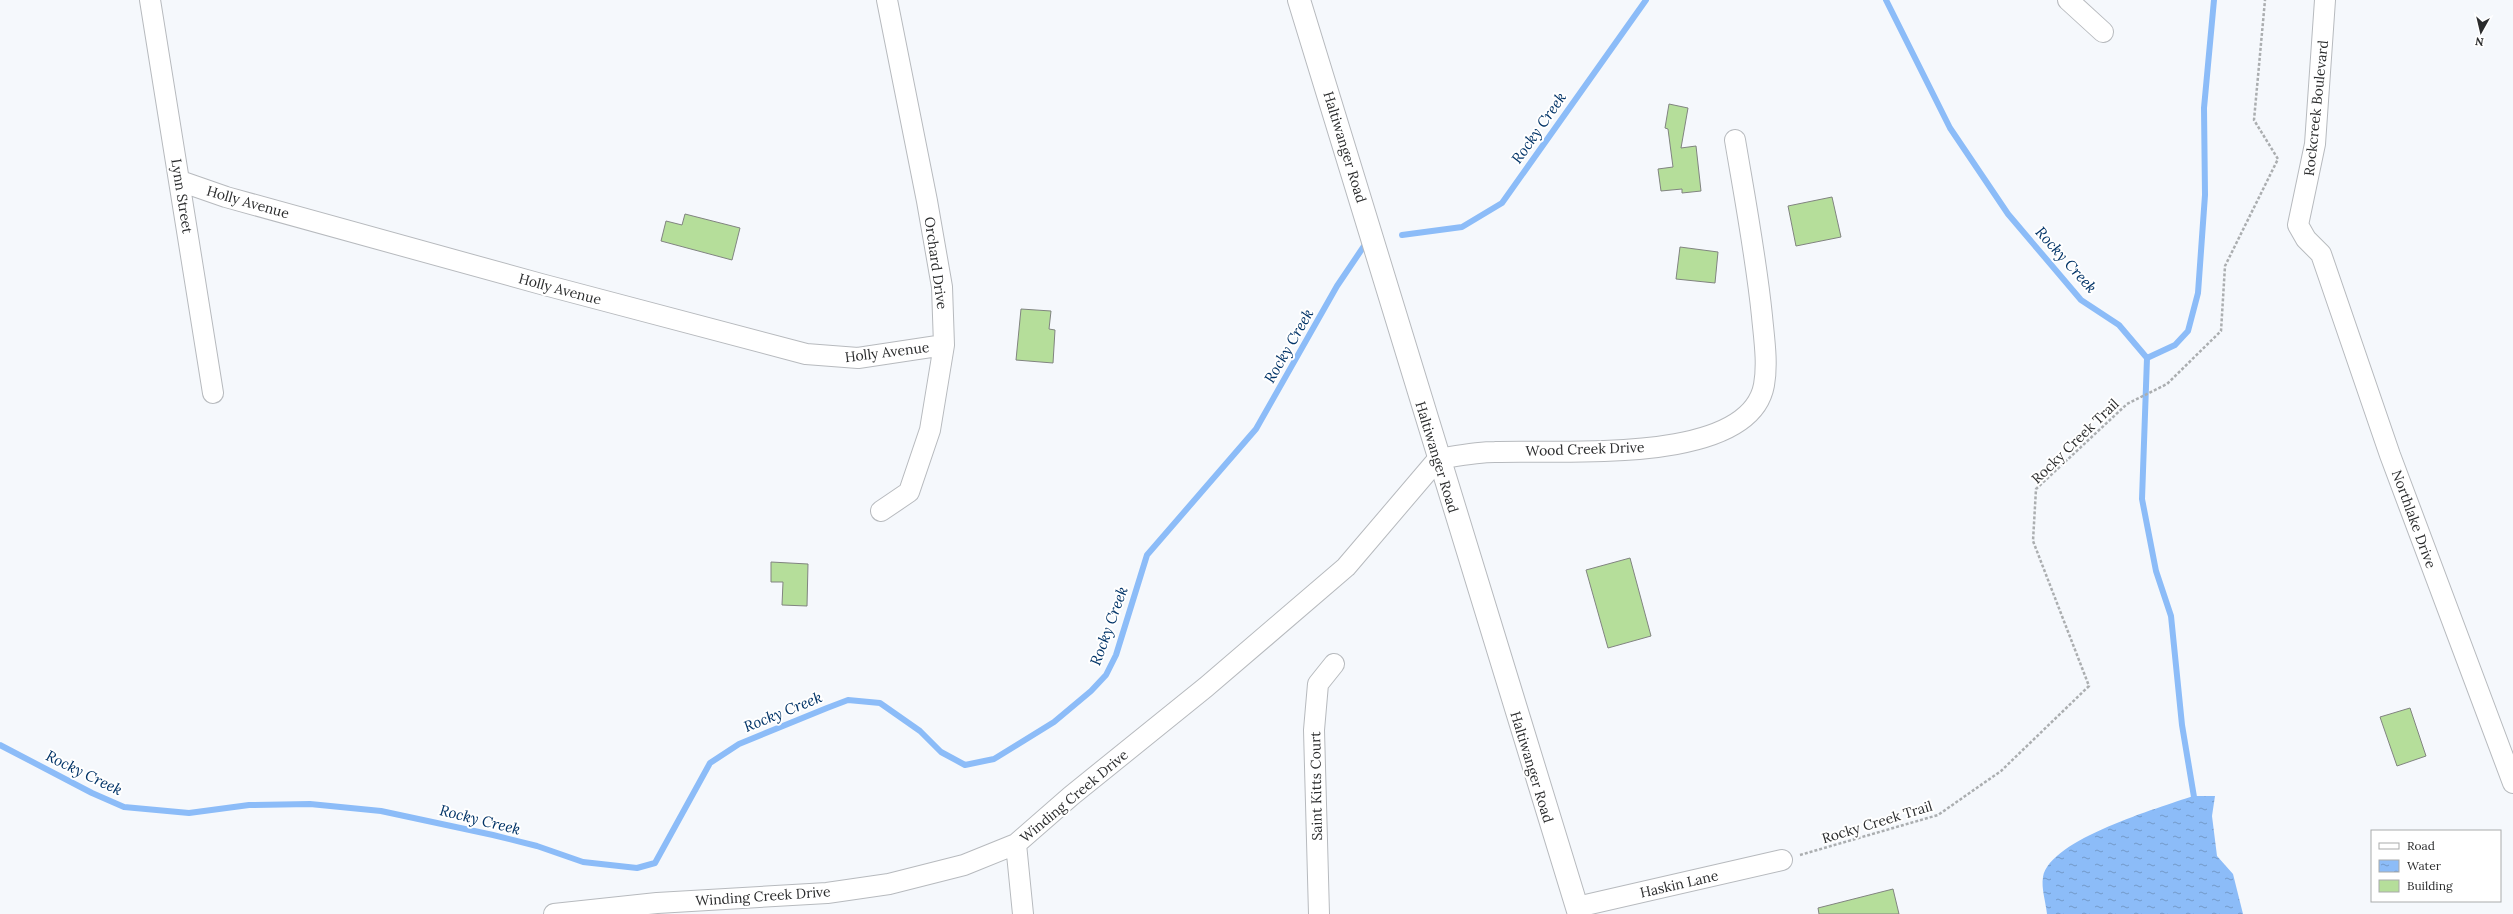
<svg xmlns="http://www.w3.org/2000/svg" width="2513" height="914" font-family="Lora,serif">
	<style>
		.water { fill: url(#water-ripples) }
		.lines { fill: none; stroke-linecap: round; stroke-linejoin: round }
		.stream { stroke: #8cbcf8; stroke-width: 6 }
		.building { fill: #b5de9a; stroke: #818480 }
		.minor-casing { stroke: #b7babe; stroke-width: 22 }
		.tertiary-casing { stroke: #b7babe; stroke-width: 24 }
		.path { stroke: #abaeb0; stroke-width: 2.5; stroke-dasharray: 3 2; stroke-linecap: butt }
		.minor { stroke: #fff; stroke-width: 20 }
		.tertiary { stroke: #fff; stroke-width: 22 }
		.labels { text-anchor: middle; stroke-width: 4; stroke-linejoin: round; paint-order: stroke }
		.street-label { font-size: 14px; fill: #2b2c2d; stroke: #fff }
		.water-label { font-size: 15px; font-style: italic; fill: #003367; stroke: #fff }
	</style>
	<defs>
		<pattern id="water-ripples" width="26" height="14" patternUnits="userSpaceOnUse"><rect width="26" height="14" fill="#8cbcf8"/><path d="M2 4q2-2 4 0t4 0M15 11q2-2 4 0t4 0" fill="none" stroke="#7399c9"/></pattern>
	</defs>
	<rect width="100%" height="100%" fill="#f5f8fc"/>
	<!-- water -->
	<path class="water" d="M2193 796H2215L2212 816 2217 856 2233 874 2243 914H2047C2046 903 2041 888 2043 877 2050 839 2159 808 2193 796Z"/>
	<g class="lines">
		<!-- stream -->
		<path class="stream" d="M1886 0 1950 128 2008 214 2081 300 2119 325 2147 358
			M1402 235 1462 227 1502 203 1646 0
			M2147 358 2142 499 2156 571 2171 616 2182 725 2194 797
			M2147 358 2175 345 2188 331 2198 293 2205 195 2204 108 2214 0
			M0 745 92 793 124 807 189 813 249 805 310 804 381 811 493 835 537 846 583 862 637 868 655 863 710 763 739 744 827 708 848 700 880 703 920 731 941 752 965 765 994 759 1054 722 1091 691 1106 675 1116 655 1147 555 1256 429 1337 286 1364 246"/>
	</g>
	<!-- building -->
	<path class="building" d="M1669 104 1688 108 1681 148 1696 146 1701 191 1682 193V189L1661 191 1658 169 1673 167 1668 129 1665 128Z
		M1832 197 1841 237 1796 246 1788 206Z
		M685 214 740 228 732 260 661 241 666 221 682 225Z
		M1680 247 1718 252 1715 283 1676 279Z
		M1021 309 1051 311 1049 329 1055 330 1053 363 1016 360Z
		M1630 558 1651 636 1608 648 1586 570Z
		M771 562 808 564 807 606 782 605 783 582H771Z
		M2410 708 2426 756 2397 766 2380 717Z
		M1893 889 1899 914H1819L1818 908Z"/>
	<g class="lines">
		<defs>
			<path id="minor" d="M150 0 213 393
				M2068 0 2103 32
				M2325 0 2315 144 2298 225 2306 239 2321 254 2390 455 2513 783
				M180 181 226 197 541 284 806 354 858 358 944 345
				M881 511 909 492 930 430 944 345 942 287 927 201 887 0
				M1016 844 1023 914
				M1577 907 1782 860
				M554 914 657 903 827 893 889 884 964 865 1016 844 1071 796 1206 687 1346 567 1438 459C1457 456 1476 452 1495 452 1557 449 1749 467 1764 385 1768 363 1764 338 1762 316 1756 257 1745 199 1735 140
				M1319 914 1314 730 1318 684 1334 664"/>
			<path id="tertiary" d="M1299 0 1579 914"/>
		</defs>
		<!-- minor casing -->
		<use href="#minor" class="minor-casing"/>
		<!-- tertiary casing -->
		<use href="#tertiary" class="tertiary-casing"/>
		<!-- path -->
		<path class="path" d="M1800 855 1938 815 2001 771 2089 686 2033 541 2036 489 2127 404 2167 384 2221 331 2225 266 2278 159 2254 120 2265 0"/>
		<!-- minor -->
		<use href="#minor" class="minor"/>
		<!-- tertiary -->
		<use href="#tertiary" class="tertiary"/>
	</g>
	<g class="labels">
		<!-- street labels -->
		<g class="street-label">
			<text transform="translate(2316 108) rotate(-84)" y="5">Rockcreek Boulevard</text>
			<text transform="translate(1345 147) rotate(73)" y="5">Haltiwanger Road</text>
			<text transform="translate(182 196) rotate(81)" y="5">Lynn Street</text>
			<text transform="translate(248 202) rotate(16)" y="5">Holly Avenue</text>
			<text transform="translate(936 263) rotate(82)" y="5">Orchard Drive</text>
			<text transform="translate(560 289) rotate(15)" y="5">Holly Avenue</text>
			<text transform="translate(887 352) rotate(-7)" y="5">Holly Avenue</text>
			<text transform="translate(2075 441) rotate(-44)" y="5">Rocky Creek Trail</text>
			<text transform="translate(1585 449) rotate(-2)" y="5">Wood Creek Drive</text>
			<text transform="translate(1437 457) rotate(73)" y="5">Haltiwanger Road</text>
			<text transform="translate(2414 519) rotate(70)" y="5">Northlake Drive</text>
			<text transform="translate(1532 767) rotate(73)" y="5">Haltiwanger Road</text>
			<text transform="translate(1316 786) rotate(-91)" y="5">Saint Kitts Court</text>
			<text transform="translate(1074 796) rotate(-40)" y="5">Winding Creek Drive</text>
			<text transform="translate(1877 822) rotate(-17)" y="5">Rocky Creek Trail</text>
			<text transform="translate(1679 884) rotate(-13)" y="5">Haskin Lane</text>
			<text transform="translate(763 896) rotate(-4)" y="5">Winding Creek Drive</text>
		</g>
		<!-- water labels -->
		<g class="water-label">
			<text transform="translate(1539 128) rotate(-55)" y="5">Rocky Creek</text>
			<text transform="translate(2066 260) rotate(48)" y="5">Rocky Creek</text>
			<text transform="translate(1289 346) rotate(-60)" y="5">Rocky Creek</text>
			<text transform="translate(1109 626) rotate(-70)" y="5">Rocky Creek</text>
			<text transform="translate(783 712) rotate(-22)" y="5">Rocky Creek</text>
			<text transform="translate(84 773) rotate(26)" y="5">Rocky Creek</text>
			<text transform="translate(480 820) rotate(14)" y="5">Rocky Creek</text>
		</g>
	</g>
	<!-- legend -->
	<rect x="2371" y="830" width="130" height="72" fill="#ffffff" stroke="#aaabab"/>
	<rect x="2379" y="843" width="20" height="6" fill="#ffffff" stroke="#aaabab"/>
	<text x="2407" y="850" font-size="12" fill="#2b2c2d">Road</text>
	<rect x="2379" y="860" width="20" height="12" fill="url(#water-ripples)" stroke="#aaabab"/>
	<text x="2407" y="870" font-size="12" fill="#2b2c2d">Water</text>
	<rect x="2379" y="880" width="20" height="12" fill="#b5de9a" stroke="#aaabab"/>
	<text x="2407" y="890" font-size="12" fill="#2b2c2d">Building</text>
	<!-- north arrow -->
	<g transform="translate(2481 32) rotate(188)" stroke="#ffffff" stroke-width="3" paint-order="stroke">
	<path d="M0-3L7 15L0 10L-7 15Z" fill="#2b2c2d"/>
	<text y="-6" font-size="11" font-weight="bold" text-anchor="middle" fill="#2b2c2d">N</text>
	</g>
</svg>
